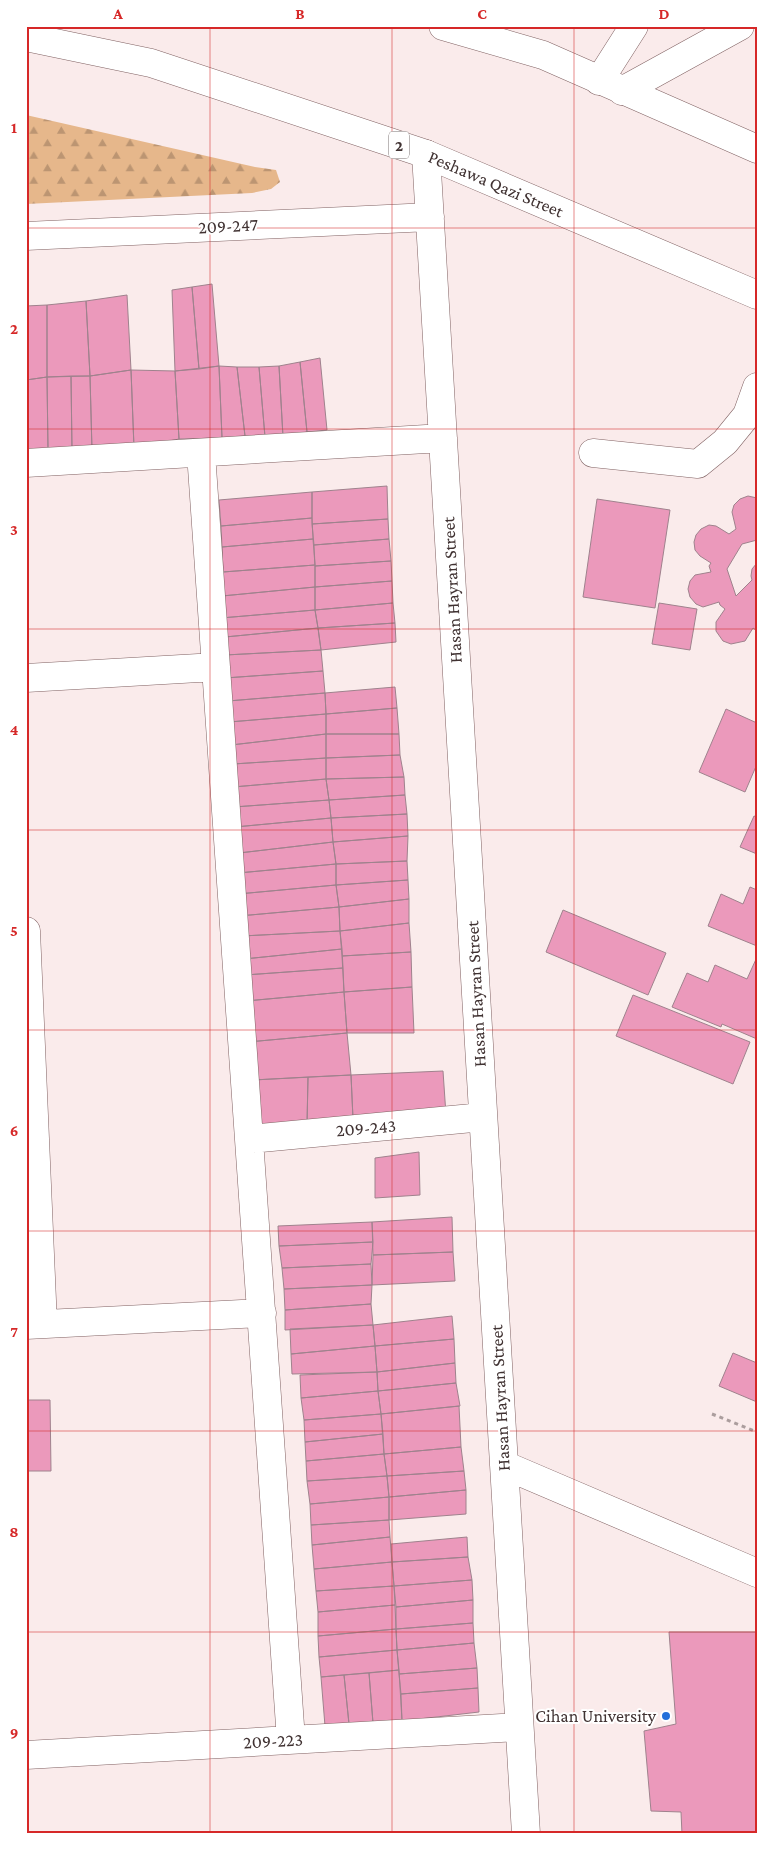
<svg xmlns="http://www.w3.org/2000/svg" width="783" height="1860" font-family="'Crimson Pro',serif">
	<style>
		.forest { fill: url(#forest-firs) }
		.building { fill: #eb99bb; stroke: #9f828d }
		.lines { fill: none; stroke-linecap: round; stroke-linejoin: round }
		.minor-casing { stroke: #816263; stroke-width: 29 }
		.highway-casing { stroke: #816263; stroke-width: 29 }
		.path { stroke: #ab9d9d; stroke-width: 3; stroke-dasharray: 4 4; stroke-linecap: butt }
		.minor { stroke: #fff; stroke-width: 28 }
		.highway { stroke: #fff; stroke-width: 28 }
		.grid { fill: none; stroke: #d62828; stroke-width: 1; stroke-opacity: 0.55 }
		.poi-dot { fill: #246fda; stroke: #fff; stroke-width: 2 }
		.labels { text-anchor: middle; stroke-width: 4; stroke-linejoin: round; paint-order: stroke }
		.shield { fill: #fff; stroke: #797070; stroke-width: 1 }
		.shield-label { font-size: 16px; font-weight: bold; fill: #403232 }
		.street-label { font-size: 18px; fill: #403232; stroke: #fff }
		.poi-label { font-size: 18px; fill: #403232; stroke: #fff; text-anchor: end }
		.neatline { fill: none; stroke: #d62828; stroke-width: 2 }
		.grid-label { font-size: 16px; text-anchor: middle; font-weight: bold; fill: #d62828 }
	</style>
	<defs>
		<pattern id="forest-firs" width="22" height="20" patternUnits="userSpaceOnUse" patternTransform="scale(1.25)"><rect width="22" height="20" fill="#e6b78b"/><path d="M5 1l3.5 6h-7zM16 11l3.5 6h-7z" fill="#bc9572"/></pattern>
	</defs>
	<rect width="100%" height="100%" fill="#faebeb"/>
	<!-- forest -->
	<path class="forest" d="M26 115 255 167 276 170 280 182 271 189 252 193 26 204Z"/>
	<!-- building -->
	<path class="building" d="M212 284 219 366 199 369 192 287Z
		M192 287 199 369 175 371 172 290Z
		M127 295 131 370 90 376 86 301Z
		M86 301 90 376 47 377V305Z
		M47 305V377L26 380V306Z
		M320 358 327 430 307 432 300 362Z
		M300 362 307 432 283 437 279 366Z
		M219 366 222 438 179 439 175 371Z
		M219 366 237 367 245 436 222 438Z
		M279 366 283 437H265L259 367Z
		M237 367H259L265 437 245 436Z
		M131 370 134 448 92 451 90 376Z
		M131 370 175 371 179 439 134 448Z
		M71 376 72 451 48 450 47 377Z
		M71 376H90L92 451H72Z
		M47 377 48 450 27 451 26 380Z
		M387 486 388 519 312 524V492Z
		M312 492V518L221 526 219 500Z
		M748 496 757 498V540L742 544 727 569 736 596 752 580 751 576 752 569 757 563V631L753 628 745 641 731 644 723 641 716 631V622L725 609 720 605 719 602 703 607 696 604 690 597 688 589 690 581 695 575 711 572 709 566 711 563 700 556 695 550 694 542 696 535 701 529 709 525 716 526 729 534 736 529 732 512 734 505 740 499Z
		M597 499 670 510 655 608 583 597Z
		M312 518 313 539 222 547 221 526Z
		M388 519 389 539 314 545 312 524Z
		M313 539 315 565 223 572 222 547Z
		M389 539 391 561 315 566 314 545Z
		M391 561 392 581 315 587V566Z
		M315 565V587L222 596 223 572Z
		M392 581 393 603 315 610V587Z
		M315 587V610L221 618 222 596Z
		M393 603 395 623 318 628 315 610Z
		M659 603 697 609 690 650 652 644Z
		M315 610 318 628 225 637 221 618Z
		M395 623 396 642 321 650 318 628Z
		M318 628 321 650 225 655V637Z
		M321 650 323 671 225 678V655Z
		M323 671 325 693 228 701 225 678Z
		M395 687 397 708 326 714 325 693Z
		M325 693 326 714 229 722 228 701Z
		M397 708 399 734H326V714Z
		M726 709 757 723V764L745 792 699 772Z
		M326 714V734L231 745 229 722Z
		M326 734H399L400 755 326 758Z
		M326 734V758L233 764 231 745Z
		M400 755 404 777 326 779V758Z
		M326 758V779L233 787V764Z
		M404 777 405 795 329 800 326 779Z
		M326 779 329 800 234 807 233 787Z
		M405 795 407 814 331 818 329 800Z
		M329 800 331 818 235 827 234 807Z
		M407 814 408 836 333 842 331 818Z
		M754 816 757 817V854L740 847Z
		M331 818 333 842 239 853 235 827Z
		M408 836 407 861 336 864 333 842Z
		M333 842 336 864 238 873 239 853Z
		M407 861 408 880 336 885V864Z
		M336 864V885L238 894V873Z
		M408 880 409 899 339 907 336 885Z
		M336 885 339 907 239 916 238 894Z
		M750 887 757 890V946L708 926 721 894 743 904Z
		M409 899V923L340 931 339 907Z
		M339 907 340 931 242 936 239 916Z
		M563 910 666 953 648 995 546 952Z
		M409 923 411 952 342 956 340 931Z
		M340 931 342 949 244 959 242 936Z
		M342 949 343 968 245 975 244 959Z
		M411 952 412 987 344 992 342 956Z
		M757 957V1039L722 1024 721 1027 672 1007 687 973 708 982 715 965 747 979Z
		M343 968 344 992 246 1001 245 975Z
		M412 987 414 1033H347L344 992Z
		M344 992 347 1033 248 1042 246 1001Z
		M633 995 750 1042 733 1084 616 1036Z
		M347 1033 351 1075 253 1080 248 1042Z
		M443 1071 446 1115 353 1119 351 1075Z
		M351 1075 353 1119 307 1125 308 1077Z
		M308 1077 307 1125 256 1126 253 1080Z
		M419 1152 420 1195 375 1198V1158Z
		M452 1217 453 1252 373 1255 372 1222Z
		M372 1222 373 1242 279 1246 278 1226Z
		M373 1242 371 1264 282 1268 279 1246Z
		M453 1252 455 1281 372 1285 373 1255Z
		M371 1264 372 1285 284 1289 282 1268Z
		M372 1285 371 1304 285 1310 284 1289Z
		M371 1304 373 1325 285 1330V1310Z
		M452 1316 454 1339 375 1346 373 1325Z
		M373 1325 375 1346 291 1354 290 1329Z
		M454 1339 455 1363 377 1372 375 1346Z
		M375 1346 377 1372 292 1374 291 1354Z
		M733 1353 757 1363V1402L719 1386Z
		M455 1363 456 1383 378 1391 377 1372Z
		M377 1372 378 1391 301 1398 300 1375Z
		M456 1383 460 1406 381 1414 378 1391Z
		M378 1391 381 1414 304 1420 301 1398Z
		M26 1400H50L51 1471H26Z
		M459 1406 461 1447 384 1454 381 1414Z
		M381 1414 383 1434 305 1442 304 1420Z
		M383 1434 384 1454 306 1461 305 1442Z
		M461 1447 464 1471 387 1476 384 1454Z
		M384 1454 387 1476 307 1481 306 1461Z
		M464 1471 466 1490 389 1497 387 1476Z
		M387 1476 389 1497 310 1504 307 1481Z
		M466 1490V1514L389 1520V1497Z
		M389 1497V1520L311 1525 310 1504Z
		M389 1520 390 1537 312 1545 311 1525Z
		M390 1537 392 1562 314 1569 312 1545Z
		M467 1537 468 1557 392 1562 391 1544Z
		M468 1557 472 1580 394 1586 392 1562Z
		M392 1562 394 1586 316 1591 314 1569Z
		M472 1580 473 1600 396 1607 394 1586Z
		M394 1586 395 1605 318 1612 316 1591Z
		M473 1600V1623L396 1629V1607Z
		M395 1605 396 1629 318 1636V1612Z
		M473 1623 474 1643 397 1650 396 1629Z
		M396 1629 397 1650 319 1657 318 1636Z
		M669 1632H756L757 1834H682L681 1812 651 1811 644 1731 676 1724Z
		M474 1643 477 1668 399 1674 397 1650Z
		M397 1650 399 1670 321 1677 319 1657Z
		M477 1668 478 1688 401 1694 399 1674Z
		M399 1670 402 1721 373 1723 369 1673Z
		M369 1673 373 1723 349 1724 344 1675Z
		M344 1675 349 1724 325 1726 321 1677Z
		M478 1688 479 1712 402 1721 401 1694Z"/>
	<g class="lines">
		<defs>
			<path id="minor" d="M599 81 634 26
				M622 91 740 26
				M426 154 526 1834
				M26 236 430 217
				M201 453 291 1740
				M593 453 698 464 725 442 747 415 757 387
				M26 463 443 438
				M26 678 216 667
				M26 931 43 1324
				M250 1139 483 1117
				M26 1325 262 1313
				M504 1465 757 1573
				M26 1755 519 1727"/>
			<path id="highway" d="M443 26 543 55 757 149
				M26 37 151 63 426 154 757 295"/>
		</defs>
		<!-- minor casing -->
		<use href="#minor" class="minor-casing"/>
		<!-- highway casing -->
		<use href="#highway" class="highway-casing"/>
		<!-- path -->
		<path class="path" d="M712 1414 757 1432"/>
		<!-- minor -->
		<use href="#minor" class="minor"/>
		<!-- highway -->
		<use href="#highway" class="highway"/>
	</g>
	<!-- grid -->
	<path class="grid" d="M210 26V1834M392 26V1834M574 26V1834M26 228H757M26 429H757M26 629H757M26 830H757M26 1030H757M26 1231H757M26 1431H757M26 1632H757"/>
	<!-- markers -->
	<circle class="poi-dot" cx="666" cy="1716" r="5"/>
	<g class="labels">
		<!-- shield labels -->
		<rect class="shield" x="389" y="131.5" width="20" height="27" rx="4"/>
		<g class="shield-label">
			<text x="399" y="151">2</text>
		</g>
		<!-- street labels -->
		<g class="street-label">
			<text transform="translate(496 184) rotate(23)" y="6">Peshawa Qazi Street</text>
			<text transform="translate(228 226) rotate(-3)" y="6">209-247</text>
			<text transform="translate(452 590) rotate(-93)" y="6">Hasan Hayran Street</text>
			<text transform="translate(476 994) rotate(-93)" y="6">Hasan Hayran Street</text>
			<text transform="translate(366 1128) rotate(-5)" y="6">209-243</text>
			<text transform="translate(500 1398) rotate(-93)" y="6">Hasan Hayran Street</text>
			<text transform="translate(273 1741) rotate(-3)" y="6">209-223</text>
		</g>
		<!-- poi labels -->
		<g class="poi-label">
			<text x="656" y="1722">Cihan University</text>
		</g>
	</g>
	<!-- border -->
	<rect width="783" height="1860" fill="none" stroke="#ffffff" stroke-width="55"/>
	<rect x="28" y="28" width="728" height="1804" class="neatline"/>
	<g class="grid-label">
		<text x="118" y="19">A</text>
		<text x="300" y="19">B</text>
		<text x="482" y="19">C</text>
		<text x="664" y="19">D</text>
		<text x="14" y="133">1</text>
		<text x="14" y="334">2</text>
		<text x="14" y="535">3</text>
		<text x="14" y="735">4</text>
		<text x="14" y="936">5</text>
		<text x="14" y="1136">6</text>
		<text x="14" y="1337">7</text>
		<text x="14" y="1537">8</text>
		<text x="14" y="1738">9</text>
	</g>
</svg>
